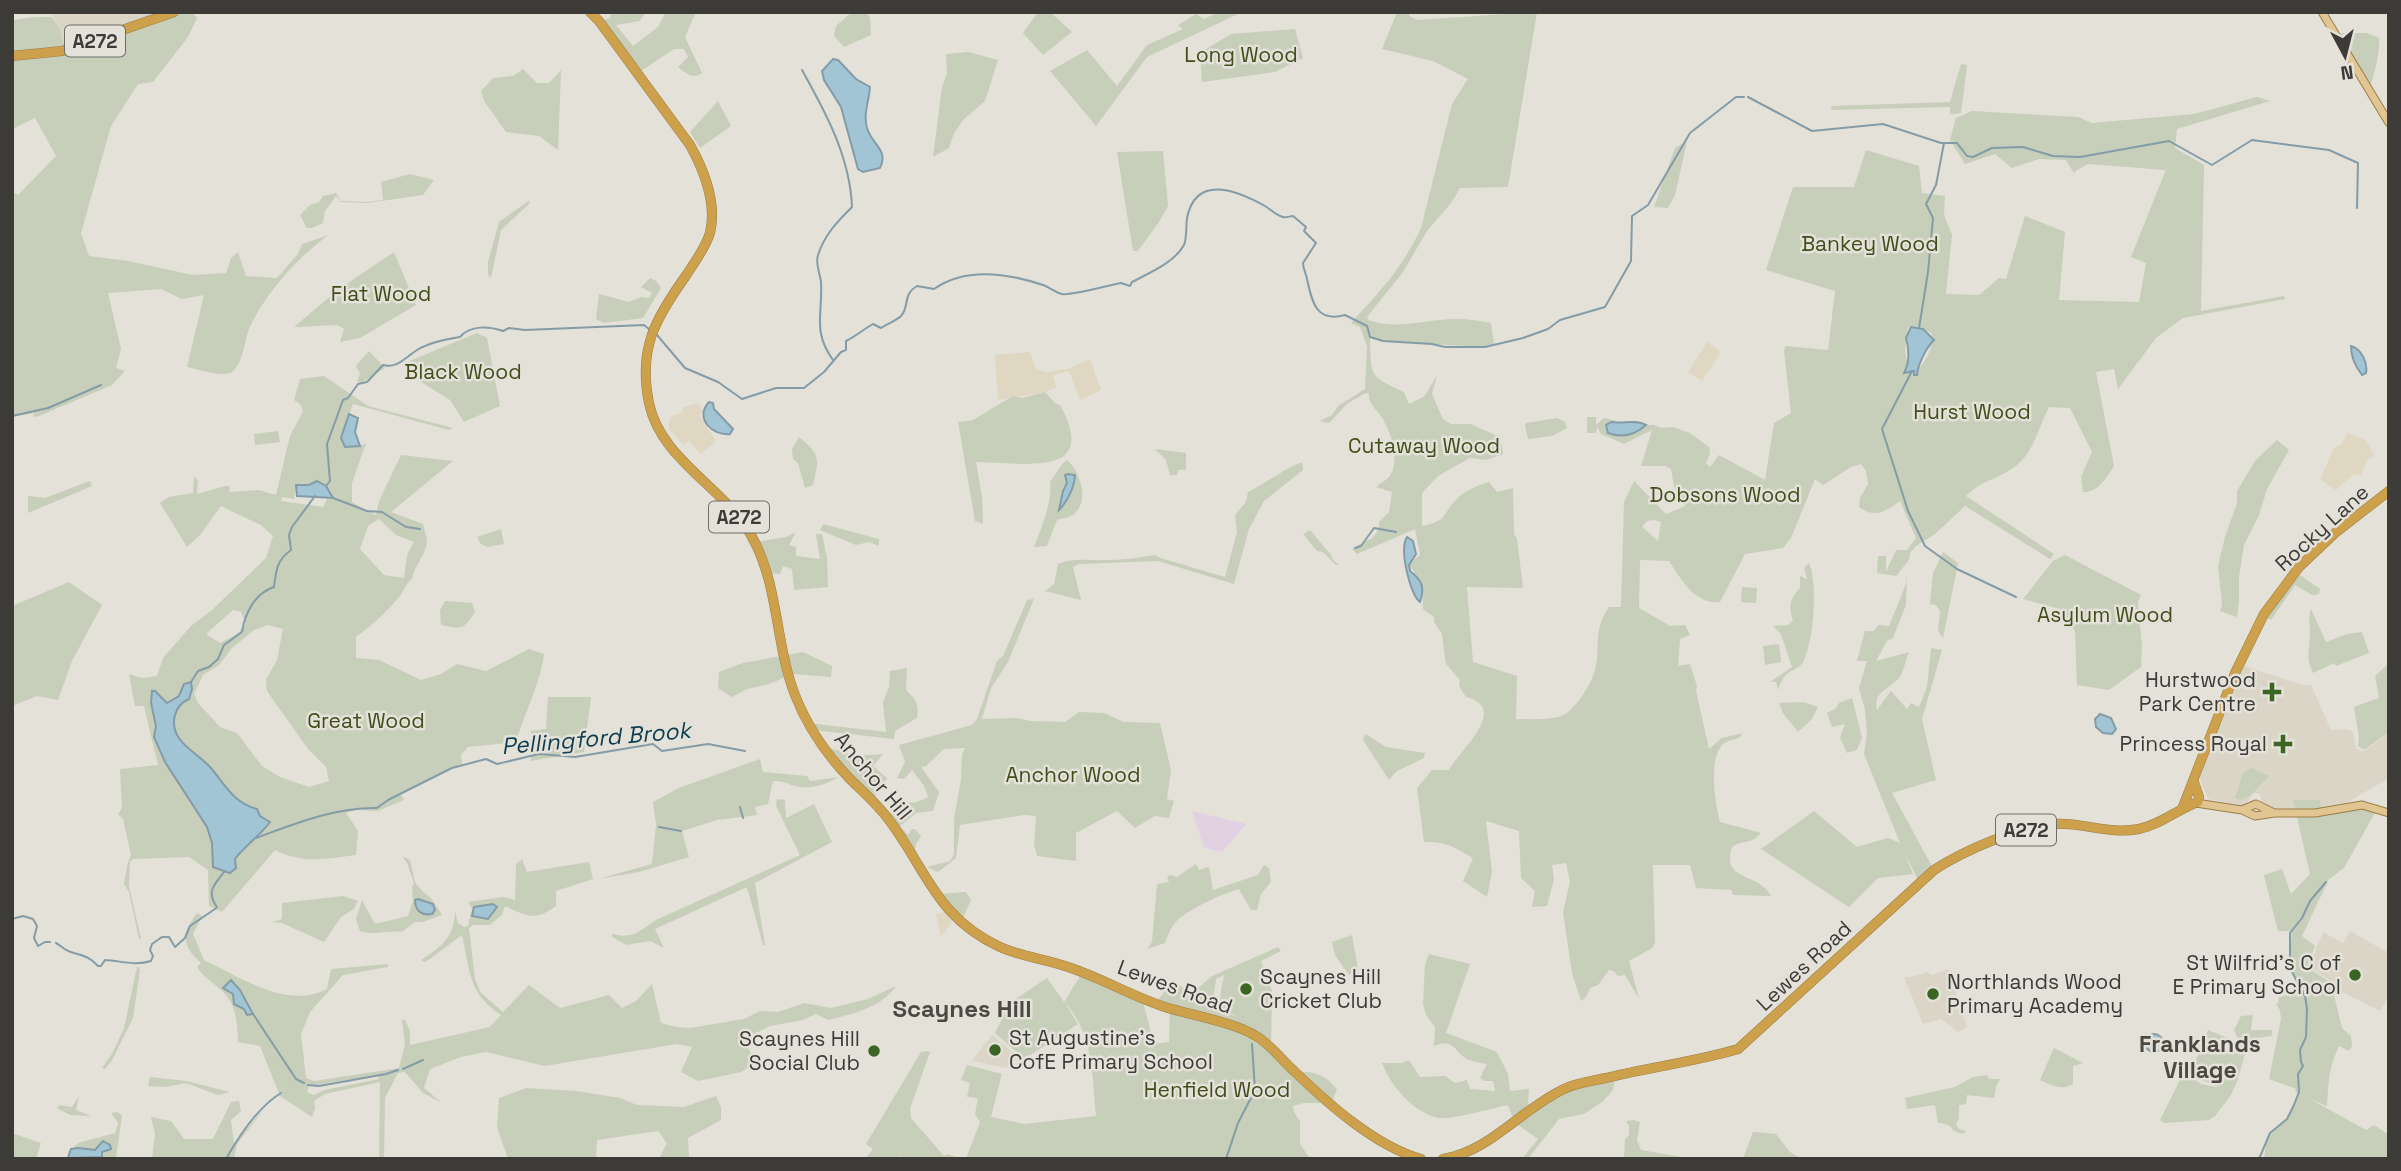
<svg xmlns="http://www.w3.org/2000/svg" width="2401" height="1171" font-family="'Space Grotesk',sans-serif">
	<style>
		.commercial { fill: #e0d7c2 }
		.industrial { fill: #e2d1e3 }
		.built { fill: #dad5c6 }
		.green { fill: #c7ceb9; fill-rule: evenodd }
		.water { fill: #a2c5d6; stroke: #849ca7; stroke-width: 2 }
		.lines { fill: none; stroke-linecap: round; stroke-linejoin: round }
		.stream { stroke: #849ca7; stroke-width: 2 }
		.major-casing { stroke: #9b7d44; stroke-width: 9 }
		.highway-casing { stroke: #9b7d44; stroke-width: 10 }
		.major { stroke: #e1c693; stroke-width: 7 }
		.highway { stroke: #cda04b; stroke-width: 9 }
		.poi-dot { fill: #3a6523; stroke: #e4e1d9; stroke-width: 2.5 }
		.labels { text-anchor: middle; stroke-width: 5; stroke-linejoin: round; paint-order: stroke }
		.shield { fill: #e4e1d9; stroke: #6f6d68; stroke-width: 2 }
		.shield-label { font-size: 19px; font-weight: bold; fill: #3d3b38 }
		.park-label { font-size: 21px; fill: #414e1c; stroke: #e4e1d9 }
		.street-label { font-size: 21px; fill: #3d3b38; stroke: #e4e1d9 }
		.poi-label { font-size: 21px; fill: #3d3b38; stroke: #e4e1d9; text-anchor: end }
		.water-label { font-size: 23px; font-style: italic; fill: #0d3d50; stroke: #e4e1d9 }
		.neighbourhood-label { font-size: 23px; font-weight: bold; fill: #4c4943; stroke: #e4e1d9 }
		.quarter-label { font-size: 24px; font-weight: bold; fill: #4c4943; stroke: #e4e1d9 }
	</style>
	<rect width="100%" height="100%" fill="#e4e1d9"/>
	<!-- commercial -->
	<path class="commercial" d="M1707 342 1721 352 1702 381 1688 372Z
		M1030 352 1036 369 1046 372 1067 369 1090 359 1101 390 1080 400 1069 371 1053 375 1056 388 1045 392 998 400 995 355Z
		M699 403 702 412 699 415 716 441 701 454 689 441 684 445 669 429V421L672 416 683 412V407Z
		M2347 433 2365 440 2375 456 2367 460 2361 475 2354 474 2336 490 2320 479 2334 448 2342 444Z
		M945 912 953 921 941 937 936 914Z"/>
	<!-- industrial -->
	<path class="industrial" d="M1192 811 1246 824 1222 852 1204 848Z"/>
	<!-- built -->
	<path class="built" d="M51 12H158L64 46 60 29Z
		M2244 666 2303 685H2311L2331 730 2347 729 2353 732 2356 749 2364 751 2389 733V778L2336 809 2274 813 2273 808 2262 804 2260 794 2254 793 2244 806 2208 799 2200 779 2219 719Z
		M2350 931 2389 953V996L2380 1011 2336 989 2335 984 2309 967 2323 932 2343 943Z
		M1948 969 1967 1027 1958 1032 1941 1019 1923 1024 1904 977H1912L1928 972 1932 975Z
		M992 1035 1018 1057 1006 1068 972 1061Z"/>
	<!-- green -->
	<path class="green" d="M180 12H192L197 18 188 37 153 82 138 84 111 126 81 233 89 256 128 261 193 275 226 273 231 258 238 252 246 276 277 278 298 254 302 244 329 235C298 256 264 295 249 329 244 342 243 367 230 373 219 377 198 369 187 367L204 295 182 299 161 289 108 293 121 349 116 368 125 371 112 385 39 416 33 417 34 413 12 417V196L15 193 18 195 56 156 35 118 12 129V59L104 40Z
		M612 12H646L640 21 616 25 633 46 658 27 666 12H696L685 37 702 73C693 80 686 73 678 67L688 57 684 49H674L641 71 602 21 610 18Z
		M852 12H867L870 18 871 35 844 47 834 36 836 26Z
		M1038 12H1050L1072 32 1043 55 1023 33Z
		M1219 12H1242L1147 57 1096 126 1050 71 1087 50 1117 86 1147 45 1183 29 1178 25 1196 14 1204 19Z
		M1397 12H1409V16L1417 20 1537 12 1508 187 1460 188 1451 203 1427 231 1403 272 1367 317 1368 320C1395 330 1424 320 1452 319 1465 318 1478 321 1491 323L1494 344 1482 347 1383 341 1370 338C1371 376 1369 376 1404 392L1409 404 1425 396 1437 375 1432 394 1443 419 1451 424H1470L1500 437 1503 454 1486 460 1470 458 1459 464 1438 476 1422 493V526C1445 521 1441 518 1454 502 1463 491 1476 486 1489 482L1497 492 1513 488 1514 534 1517 539 1523 588 1467 587 1473 662 1517 676 1516 719C1529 719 1546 720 1559 717 1574 713 1591 685 1595 670 1601 646 1592 632 1609 607H1621L1624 502 1634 481 1666 514 1685 506 1684 501 1674 487 1671 469 1666 466H1641L1652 430 1624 444 1601 434 1597 426 1596 433H1587V417H1596V425L1604 418 1617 421 1611 422 1614 435 1636 433 1646 425H1654L1661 428 1673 427 1690 433 1709 447 1710 454 1706 463 1710 467 1719 455 1765 480 1774 423 1791 413 1784 350 1786 346 1828 350 1835 291 1766 270 1793 187H1854L1866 150 1919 166 1922 193 1945 196 1944 215 1952 235 1946 294 1979 295 1999 278 2006 279 2025 216 2065 232 2059 300 2139 302 2146 263 2131 257 2167 167 2165 170 2088 164 2074 172 2075 175 2066 160 2039 159 2012 168 1995 154 1965 164 1950 140 1956 118 1972 111 2078 117 2092 123 2194 114 2257 97 2270 101 2177 129 2175 148 2204 165 2201 311 2284 296 2285 299 2183 318 2156 338 2118 389 2114 369 2096 372 2114 466C2107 477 2098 493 2083 492L2081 477 2092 452 2070 408 2049 407C2038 428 2034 454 2013 468 1996 480 1982 480 1966 496L2054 554 2050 559 1965 506 1935 534 1916 546 1910 553 1909 560 1896 576 1877 573 1878 556H1886V572L1896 550H1907L1916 538 1900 501C1886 511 1875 519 1859 507L1860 498 1868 484 1866 471 1861 464 1851 467 1823 485 1815 479 1791 538 1783 548 1745 554 1720 602C1695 605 1681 579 1669 561L1640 560 1639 608 1670 626 1685 625 1690 635 1680 639 1678 666 1690 664 1697 686 1696 691 1709 749 1722 738 1743 733 1739 738C1733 740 1728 740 1723 744 1708 759 1715 803 1720 822L1761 833C1749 846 1743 839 1732 847 1721 883 1760 872 1771 896L1733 895 1731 890 1696 888 1690 865H1653L1655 943 1652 948 1629 961 1639 999 1625 975 1618 976 1614 971 1609 970 1598 985 1590 988 1586 997 1581 1001 1572 973 1563 912 1570 882 1566 863 1552 865 1554 879 1547 906 1532 907 1535 891 1521 878 1519 831 1486 821 1492 872 1487 897 1463 881 1473 858C1454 847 1446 841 1424 842L1417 788 1432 770H1449C1458 752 1511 708 1466 697L1459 686 1460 680 1446 664 1442 634 1434 622V617L1423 609 1422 584 1409 564 1420 555 1415 529 1357 554 1352 549C1366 539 1378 541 1379 522L1389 512 1392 492 1376 487C1380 484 1386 480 1389 477 1401 462 1391 432 1382 418 1376 408 1369 406 1369 394L1366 393 1348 403 1329 423 1320 421 1332 415 1338 406 1365 389 1367 347 1360 327 1351 323C1381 290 1402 269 1421 228L1452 104 1468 79 1433 61 1382 49ZM1919 326 1932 334C1934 349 1924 364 1914 374 1902 360 1905 345 1908 327ZM1654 520 1661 522 1658 541 1642 527 1647 521Z
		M36 17H52L60 29 64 46 12 53V20Z
		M1295 29 1303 58 1275 72 1202 82 1200 53 1231 34Z
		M2342 33H2367L2379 38C2380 56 2374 73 2369 91L2336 35Z
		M968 52 998 60 985 101 964 119 954 133 949 148 933 157 942 87 947 73 946 54Z
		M1961 64 1967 65 1961 113 1950 114V107L1831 110 1832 106 1950 102Z
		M523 69 537 83H549L561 70 558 150 539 136 506 132 484 101 481 91 493 78 513 76Z
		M718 101 731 126 700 148 690 132Z
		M1687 141 1675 195 1668 208 1654 207 1675 148Z
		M1163 151 1168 206 1159 222 1138 251H1133L1117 152Z
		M410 174 434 180 423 195 367 203 341 202 336 196 325 211 323 223 312 228H307L300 215 310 205 319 202 323 196 336 193 341 201 367 202 383 200 381 182Z
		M530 200 529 204 501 230 491 278 488 275V262L499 222Z
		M394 252 416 305 360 338 340 342 344 329 337 325 294 327 339 289Z
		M650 278 656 281 661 288 643 318 603 323 596 319 599 294 629 302 641 297 649 298 652 293 641 287Z
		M477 333 487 338 500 406 464 422 450 400 421 382 407 362Z
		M369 351 385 368 361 383 357 381 360 374 356 366Z
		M324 376 368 406 453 428 449 430 353 404 341 438 360 446 366 443 352 483V502L376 515 379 501 401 455 453 461 391 512 423 524C424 530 427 536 427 542 426 555 415 564 412 579 406 583 404 591 399 597 386 613 372 625 356 637V658L379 660 421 680 441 674 457 664 486 671 529 649 544 654C541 681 526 710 517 738L507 743 468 747 461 755 462 764 400 793 404 800 378 811 356 810 346 813 358 831 356 855C324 859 304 864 275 850L222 912 209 906 208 870 189 857 133 859 130 862 129 886 141 939H139L129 892 124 884 127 866 131 855 123 819 118 814 122 808 120 769 158 765 144 706H135L129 674 142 678 157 676 163 658 191 626 212 610 266 558 273 536 261 525 221 506 200 535 187 547 160 503 169 497 193 493 194 476 198 481 197 494 225 486H229L230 492 259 490 276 495 290 436 303 411 300 404 294 400 300 379ZM296 484H321L331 491 323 507 281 501 282 497 294 499ZM379 519 396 535 414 542 407 555 404 578 384 575 360 549 368 526ZM233 610 241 612 246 624 237 634 220 643 206 634ZM268 625 283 629 277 660 266 680 267 691 308 749 326 767 329 781 309 787 280 777 262 766 237 733 220 727 198 703 194 694 203 675 219 665 232 648 254 630Z
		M1045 392 1055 403 1060 405C1101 480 1022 462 976 462L982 497 983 524 975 521 958 422 973 420 1013 396 1022 398Z
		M1557 418 1565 422 1567 428 1552 436 1528 439 1525 426 1526 423Z
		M278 431 280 442 255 445 254 434Z
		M799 437C821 455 819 458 813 485L805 488 798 463 793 459 792 449Z
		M2277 440 2289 450 2267 489 2259 515 2244 545 2239 577V601L2237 617 2220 611 2222 604 2218 566 2225 537 2237 503V491L2255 461Z
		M1155 449 1186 453V470H1178L1177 475H1170L1166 460Z
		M1067 460C1080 471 1090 501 1074 514 1070 518 1063 518 1057 520L1047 546 1034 547C1041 529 1053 500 1050 482L1063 463Z
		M1302 462 1303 470 1264 501 1249 529 1234 584 1158 561 1079 564 1073 567 1081 600 1045 591 1054 584 1058 564C1079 557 1083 561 1104 560 1121 560 1138 558 1155 555L1160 558 1225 577 1237 532 1235 515 1246 502 1248 492C1268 482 1282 470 1302 462Z
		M90 481 92 486 28 513V496L45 498Z
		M823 524 879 539V546L869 542 856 545 820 530Z
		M501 529 504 544 488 547 481 544 477 537Z
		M1310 530 1331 555 1333 560 1339 564 1336 565 1323 552 1317 551 1303 534Z
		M796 532 789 545 796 547V556L820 559 816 534H822L827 558 828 587 794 590 792 569 783 566 780 574 766 573 756 542 786 537Z
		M1943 552 1958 563 1943 638 1938 631 1940 611 1936 605 1930 604 1933 573Z
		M2065 555 2141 595 2138 602 2142 646 2141 667 2109 690 2077 685 2075 631 2060 609 2023 599 2053 561Z
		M1809 563C1818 584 1814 641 1803 662 1799 669 1791 670 1786 675 1782 679 1780 685 1778 690L1776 682H1770L1792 667 1781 634 1773 626 1788 625 1793 620C1788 607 1790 598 1800 588V576L1807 579 1804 568Z
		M1907 573 1906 605 1893 638 1887 641 1876 661 1909 652C1905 660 1904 673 1898 679 1888 690 1873 692 1877 710L1891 691 1907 709 1911 703 1919 707 1927 687 1931 648 1942 650 1922 719 1936 780 1892 793 1934 870 1920 884 1905 854 1913 874 1878 878 1849 907 1761 849 1814 811 1857 847 1888 838 1900 843 1864 754 1867 733 1865 710 1859 688 1867 661H1857L1865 631H1874L1878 625 1889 626 1906 584Z
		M2300 575 2320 589 2319 594 2312 595 2295 585 2271 620 2267 618 2290 580Z
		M69 582 102 605 72 661 58 700 37 696 12 706V606Z
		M1742 587 1757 588 1756 603 1741 602Z
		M1034 599 1008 662 991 688 982 719 1018 718 1030 721 1065 722 1079 712 1104 713 1124 722 1160 723 1171 770 1167 799 1174 801 1169 818 1155 816 1135 828 1117 811 1076 833V861L1037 856 1034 844 1036 816 1024 815 960 825 956 858 938 872 927 867 950 861 954 854V818L961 780 962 754 965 748 944 749 926 766 921 767 939 792 933 811 916 813 900 826 908 835 912 829H915L921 836 916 844 914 855 888 818 897 800C907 805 918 803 928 797L924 786 912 770 904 779 897 778 905 762 899 745 972 725 977 719 997 661 1003 656 1027 600Z
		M445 601 472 603 475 612C464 630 461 629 441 625L440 610Z
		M2311 609 2326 642 2347 634 2362 632 2369 653 2336 666 2334 663 2313 673C2305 658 2310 648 2310 632 2310 623 2308 619 2311 609Z
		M1779 644 1781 662 1765 665 1763 646Z
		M803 652 832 666 831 677 793 674 769 684 747 689 732 697 718 688 719 672 743 663Z
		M2389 663V732L2364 750 2358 746 2359 738 2354 707 2379 698 2375 676Z
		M907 668 906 690C916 699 919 705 917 718L895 731 894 739 813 730 808 723 886 732 883 702 889 687 890 671Z
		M548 697H591L584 752 531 761V731L546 729Z
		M1852 698 1862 738 1857 750 1847 753 1840 738 1845 724 1832 727 1827 713 1836 708 1839 703Z
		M1803 702 1818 707 1812 719 1798 732 1783 713 1779 703Z
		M1366 734 1386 747 1425 753 1424 758 1397 771 1389 780 1365 743 1363 738Z
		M823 746 856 756 883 754 873 766 887 778 875 796 881 803 880 808Z
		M760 759 763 772 807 776 810 781 839 777C828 783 814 789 800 787 790 786 788 781 773 781L768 804 755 807 757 815 717 820 682 831 689 857 639 872 598 879 652 864 656 825 653 802 679 788Z
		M2251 768 2269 776 2252 794 2241 800 2235 798 2243 773Z
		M777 799 785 800 786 818 814 804 832 842 755 883 765 945H763L747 887 655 929 664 948 650 941 626 945 611 936 613 934C632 940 641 930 656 920L800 855 776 806Z
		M2293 800H2320L2322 812 2346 806 2377 809 2344 868 2329 879 2302 936 2315 946 2307 967 2331 983 2342 1028 2351 1036 2352 1046 2349 1051 2339 1046C2328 1070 2329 1080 2327 1106L2310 1099 2366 1130 2374 1125 2389 1135V1159H2264L2266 1144 2273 1130 2287 1119 2298 1093 2295 1092 2296 1089 2269 1079 2281 1019 2280 1010 2276 1004 2279 1002 2278 998 2303 989C2285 965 2290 960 2292 931H2278L2264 875 2282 869 2291 894 2310 874Z
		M402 856 410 860 415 882 422 891 431 898 442 915 423 922H415L402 932C387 930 373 936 360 931L356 919 362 900 375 924 408 916 413 900 412 886 414 883 407 863Z
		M522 859 527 872 589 862 593 879 556 891V906C534 922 527 916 505 906L502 915 490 925H473L469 928 475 979 481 993 503 1012 529 985 560 1008 609 995 622 1008 636 1001 652 984 661 1023 676 1027 690 1028 744 1019 760 1011 778 1012 804 1003 831 1008 868 999 896 986C881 1008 852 1014 828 1020L816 1014 803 1020 770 1026 750 1036 747 1043 754 1063 741 1072 698 1081 681 1072 692 1047 677 1044 545 1066 486 1052 461 1057 430 1069 424 1088 442 1103 423 1093 405 1072 398 1073 385 1098 384 1159H379L380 1082 325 1094 314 1101 315 1108 312 1117 280 1096 260 1046 238 1042C237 1023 237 1004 221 990 213 982 203 977 197 967L201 963C181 946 182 933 197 913L202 916 193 934 204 960C240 977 287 1010 327 989L331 969 388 964V967L343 975 310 1012 301 1034 306 1078 314 1081 399 1068 405 1045 402 1020H405L410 1031V1045L490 1027 501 1015C468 994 470 970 462 935L430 959 425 962 421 960C442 946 454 938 455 911L458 923 464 927 468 926 472 909 468 902 503 897 515 900 516 864ZM378 1075 379 1079 324 1090 314 1095 307 1092 309 1086Z
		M1196 864 1199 870 1209 867 1213 890 1258 875 1264 865 1269 868 1271 882 1261 894 1257 910H1251L1239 889C1222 894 1187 909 1175 923 1170 929 1167 937 1165 943L1147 949 1152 942 1157 884 1169 882 1167 877 1170 875 1177 877Z
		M966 892 971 900 963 918 939 894Z
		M343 896 358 901 354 909 341 917 324 942 282 923 272 922 282 919V903Z
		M1352 935 1358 969 1349 975 1335 955 1332 942Z
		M1278 947 1281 951 1261 961 1272 991 1271 1048 1295 1072C1313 1071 1326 1074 1337 1090L1331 1103H1304L1293 1106 1294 1112 1300 1121V1144L1310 1159H966L980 1122 975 1114 978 1098 967 1097 970 1083 961 1080 967 1065 1002 1074 991 1117 1024 1124 1096 1116C1092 1076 1094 1034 1065 1003L1078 1024 1024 1059 995 1033 1011 1002 1047 978 1064 1002 1081 975 1143 1002 1154 1044 1169 1042 1170 1008 1155 1004 1173 980 1191 994 1212 976ZM1224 975C1223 984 1216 1004 1225 1011 1229 1014 1233 1014 1236 1017L1212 1007 1216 979Z
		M1429 954 1470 964 1446 1033 1497 1052 1508 1074 1510 1091 1529 1089 1528 1103 1532 1106 1566 1088 1615 1076 1613 1090 1603 1101 1584 1114 1559 1119 1528 1159H1522L1538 1139 1514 1122 1508 1105C1494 1108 1450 1120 1439 1118 1413 1113 1391 1086 1382 1063H1402L1409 1060 1420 1077 1445 1076 1455 1083 1467 1080 1470 1089 1495 1091 1493 1081H1484L1480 1078 1487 1064C1482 1063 1475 1062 1469 1060 1456 1055 1454 1036 1434 1046L1435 1027 1426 1015 1423 1004 1425 965Z
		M137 967H139L140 970 133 1018 112 1060 105 1069 102 1068 112 1054 124 1028Z
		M2253 1015 2251 1030H2272V1036L2249 1039 2238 1079 2231 1095 2215 1116 2209 1120 2164 1123 2160 1120 2181 1078 2180 1074 2184 1072 2201 1084 2221 1088 2190 1075 2208 1030 2240 1043 2234 1030 2241 1016Z
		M2054 1048 2083 1063 2073 1066V1084C2061 1091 2051 1085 2040 1080Z
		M927 1051 930 1052 910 1109 911 1118 944 1156 948 1154 961 1159H902L901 1155 899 1159H865L873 1149 866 1144 921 1052Z
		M1987 1075 1989 1079H2000L1996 1086 1994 1098 1967 1095 1966 1104 1959 1105V1118L1956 1124 1959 1129 1966 1131 1963 1134 1954 1131C1950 1125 1945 1123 1938 1123L1935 1105 1907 1109 1905 1098 1955 1087 1973 1077Z
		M150 1077 186 1081 230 1092 218 1095 186 1083 165 1087 148 1086Z
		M526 1088 576 1091 620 1098 637 1105 684 1107 716 1096 721 1107V1120L688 1138 689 1159H659L667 1143 658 1131 597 1140 596 1159H508L497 1127 499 1098Z
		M79 1096 76 1110 91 1116 70 1115 57 1108 60 1105 72 1107Z
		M239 1101 241 1111 231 1120 234 1143 265 1108 237 1144 234 1159H152L155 1134 151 1117 171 1121 184 1139H213L231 1102Z
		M117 1112 122 1115 116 1159H68V1152L78 1143 115 1133 118 1123 111 1113Z
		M1634 1120 1640 1122 1637 1140 1641 1150 1693 1159H1624L1625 1139 1629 1135V1126L1626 1121Z
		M1753 1132 1776 1134 1790 1152 1802 1159H1743Z
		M15 1134 41 1143 36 1159H12V1136Z"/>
	<!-- water -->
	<path class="water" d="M833 59 838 60 856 79 870 87C869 102 863 113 867 128 872 145 889 150 880 168L863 172 858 169 841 107 824 80 822 71Z
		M1911 327 1923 329 1934 340C1926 348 1918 364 1917 375H1914V371L1904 373C1910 362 1909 349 1906 338Z
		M2351 346C2361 349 2368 362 2366 373L2362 375C2355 366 2351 357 2351 346Z
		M709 402 713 403 714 409 733 429 730 434C712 436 694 418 709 402Z
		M349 414 358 418 355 432 360 446 345 447 341 438Z
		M1611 422C1623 424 1635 419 1646 425 1635 435 1622 438 1608 433L1606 425Z
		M1068 474 1075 475C1075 486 1067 502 1059 510L1063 491 1067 483 1065 475Z
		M317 481 326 486 333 498 297 496 296 485H309Z
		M1407 537 1413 541 1416 554 1409 565 1410 571C1422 580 1425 588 1420 602 1410 595 1399 549 1407 537Z
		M191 682 192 689 189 699C182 702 177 708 175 715 168 741 197 752 210 767 225 784 233 803 257 809L260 816 270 822C259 837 245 845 235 859L236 868 230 873 213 867 212 843 207 827 165 762 154 737 156 726 151 703 152 691H155L167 703 179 696 184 684Z
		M2100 714 2111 718 2116 729 2112 734 2103 733 2096 727 2095 719Z
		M418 899 433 904 435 910 432 914C422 916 415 911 415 900Z
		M493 904 497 907 488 919 472 916 474 907Z
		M231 980 240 990 253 1014 247 1015 244 1009 234 1004 233 994 223 988Z
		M2145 1043a9 9 0 1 1 18 0a9 9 0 1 1-18 0Z
		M103 1141 110 1145 111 1149 102 1152V1157L68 1158 71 1149 78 1148 95 1150Z"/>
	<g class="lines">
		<!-- stream -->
		<path class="stream" d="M802 70C826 113 850 157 852 207 837 222 825 234 818 255 815 264 820 273 821 282 823 314 812 331 833 360
			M1748 97 1812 131 1883 124 1941 143H1957L1967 156 1973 157 1992 148 2023 147 2053 156 2080 157 2169 141 2212 165 2252 140 2329 150 2358 163 2357 208
			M1919 328 1928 272 1933 218 1926 204 1936 185 1944 143
			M657 335 685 368 718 382 742 399 776 388H804L824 372 841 352 846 350V341C856 336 864 329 873 324L881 328C887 324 896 321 901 316 910 306 902 295 917 286L934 289C965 267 1007 273 1043 285 1049 287 1056 293 1062 294 1072 296 1109 285 1121 283L1130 286 1132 282C1149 273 1174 263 1184 245 1187 237 1186 226 1187 218 1196 173 1238 191 1265 206 1270 209 1277 216 1283 217 1286 218 1290 216 1293 216L1306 227 1304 231 1316 243 1303 263C1303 269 1306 273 1307 279 1312 302 1316 323 1345 315L1367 326 1370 337 1383 341 1432 344 1445 347H1485L1523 338 1548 329 1560 320 1605 307 1631 261 1632 216 1648 205 1690 133 1736 97H1744
			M1912 371 1882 429 1908 511 1925 546 1957 569 2016 597
			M12 416 48 408 101 385
			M326 486 330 481 327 444 343 400 348 398 358 384 367 382 383 365C397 369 406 357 417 350 428 343 447 339 460 337 470 325 489 326 503 331L509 328 525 330 644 325 649 329
			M333 498 367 511 382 512 406 527 420 529
			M1355 548 1361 546 1374 528 1396 532
			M191 682 198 671 209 667 218 659 224 645 242 632C245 613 255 593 274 587 276 570 277 560 291 550L289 535 292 527 315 496
			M740 807 743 818
			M659 827 681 831
			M256 838C294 824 336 807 377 808L388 800 452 768 486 759 497 764 539 754 575 757 653 744 662 751 708 744 745 751
			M12 919 23 916 33 919 37 926 34 938 38 946 45 942H50
			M56 943C60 945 66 951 71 952 83 956 89 956 98 966H101L105 960C122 961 135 966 151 961L153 956 150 950 152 944 162 937H169L175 947 185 938 190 926 215 909 217 907C206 892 214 885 224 872
			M253 1014 296 1079 304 1083
			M403 1069 423 1060
			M308 1085 319 1086 386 1074 398 1070
			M226 1159C239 1136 258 1107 281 1093
			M1226 1159 1238 1123 1255 1090 1252 1044
			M2259 1159 2270 1133 2287 1119 2294 1105 2299 1092 2298 1074 2303 1066 2301 1062 2300 1050 2306 1037 2307 1009 2305 996 2292 972 2290 961V933L2302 918 2310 901 2326 882"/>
		<defs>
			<path id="major" d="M2322 12 2389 123
				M2196 803 2242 810 2255 816 2274 813H2315L2362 805 2389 813
				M2242 810 2256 804 2274 813"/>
			<path id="highway" d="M590 12 599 21 690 145C704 170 717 204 710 233 705 249 694 263 685 277 655 319 638 349 649 403 661 461 725 487 752 537 779 585 775 644 795 695 807 726 827 755 850 779 863 792 878 805 889 820 928 872 936 917 1000 947 1022 957 1046 959 1068 967 1102 978 1133 997 1168 1008 1192 1015 1236 1023 1256 1036 1270 1044 1281 1059 1293 1070 1327 1103 1375 1146 1421 1159
				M12 56 62 51 174 12
				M2182 809 2235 673 2264 614 2299 567 2335 533 2389 491
				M1443 1159C1491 1151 1521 1109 1564 1089 1576 1083 1592 1081 1606 1078 1650 1067 1694 1062 1738 1049L1934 870C1963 851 2020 826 2054 824 2082 822 2110 835 2139 829 2160 825 2178 809 2198 802L2199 797 2194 782"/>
		</defs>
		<!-- major casing -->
		<use href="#major" class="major-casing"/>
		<!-- highway casing -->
		<use href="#highway" class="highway-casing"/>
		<!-- major -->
		<use href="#major" class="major"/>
		<!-- highway -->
		<use href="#highway" class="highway"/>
	</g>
	<!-- markers -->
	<g class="poi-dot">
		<path d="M2268.5 681.5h7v7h7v7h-7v7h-7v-7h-7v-7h7z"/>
		<path d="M2279.5 733.5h7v7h7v7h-7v7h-7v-7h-7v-7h7z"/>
		<circle cx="2355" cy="975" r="7"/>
		<circle cx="1246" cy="989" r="7"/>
		<circle cx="1933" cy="994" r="7"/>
		<circle cx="995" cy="1050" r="7"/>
		<circle cx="874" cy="1051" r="7"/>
	</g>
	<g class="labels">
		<!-- shield labels -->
		<g class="shield">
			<rect x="65" y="25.5" width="60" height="31" rx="5"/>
			<rect x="709" y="501.5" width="60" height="31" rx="5"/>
			<rect x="1996" y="814.5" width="60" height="31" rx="5"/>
		</g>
		<g class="shield-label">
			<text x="95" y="48">A272</text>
			<text x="739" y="524">A272</text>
			<text x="2026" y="837">A272</text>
		</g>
		<!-- park labels -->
		<g class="park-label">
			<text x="1241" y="62">Long Wood</text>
			<text x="1870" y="251">Bankey Wood</text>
			<text x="381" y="301">Flat Wood</text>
			<text x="463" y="379">Black Wood</text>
			<text x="1972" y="419">Hurst Wood</text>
			<text x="1424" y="453">Cutaway Wood</text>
			<text x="1725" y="502">Dobsons Wood</text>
			<text x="2105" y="622">Asylum Wood</text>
			<text x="366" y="728">Great Wood</text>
			<text x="1073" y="782">Anchor Wood</text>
			<text x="1217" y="1097">Henfield Wood</text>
		</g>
		<!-- street labels -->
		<g class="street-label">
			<text transform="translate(2322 528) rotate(-42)" y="7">Rocky Lane</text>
			<text transform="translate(873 776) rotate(50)" y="7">Anchor Hill</text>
			<text transform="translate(1804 966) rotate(-43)" y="7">Lewes Road</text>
			<text transform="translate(1175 987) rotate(20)" y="7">Lewes Road</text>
		</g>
		<!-- poi labels -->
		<g class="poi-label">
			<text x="2256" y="687">Hurstwood<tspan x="2256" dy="24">Park Centre</tspan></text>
			<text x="2267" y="751">Princess Royal</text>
			<text x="2341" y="970">St Wilfrid's C of<tspan x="2341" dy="24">E Primary School</tspan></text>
			<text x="1260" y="984" text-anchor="start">Scaynes Hill<tspan x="1260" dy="24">Cricket Club</tspan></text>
			<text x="1947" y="989" text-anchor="start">Northlands Wood<tspan x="1947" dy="24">Primary Academy</tspan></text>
			<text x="1009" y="1045" text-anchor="start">St Augustine's<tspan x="1009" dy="24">CofE Primary School</tspan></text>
			<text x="860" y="1046">Scaynes Hill<tspan x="860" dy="24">Social Club</tspan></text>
		</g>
		<!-- water labels -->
		<g class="water-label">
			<text transform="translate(596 738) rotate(-5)" y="8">Pellingford Brook</text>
		</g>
		<!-- neighbourhood labels -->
		<g class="neighbourhood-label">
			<text x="2200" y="1052">Franklands<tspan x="2200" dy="26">Village</tspan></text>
		</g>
		<!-- quarter labels -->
		<g class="quarter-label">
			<text x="962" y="1017">Scaynes Hill</text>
		</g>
	</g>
	<!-- border -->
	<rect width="2401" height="1171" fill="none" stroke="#3d3b38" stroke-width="28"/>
	<!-- north arrow -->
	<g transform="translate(2345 56) rotate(173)" stroke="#e4e1d9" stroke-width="5" paint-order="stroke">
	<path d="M0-5L12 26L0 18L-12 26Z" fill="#3d3b38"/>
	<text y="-10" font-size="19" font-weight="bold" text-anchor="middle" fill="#3d3b38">N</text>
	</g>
</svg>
